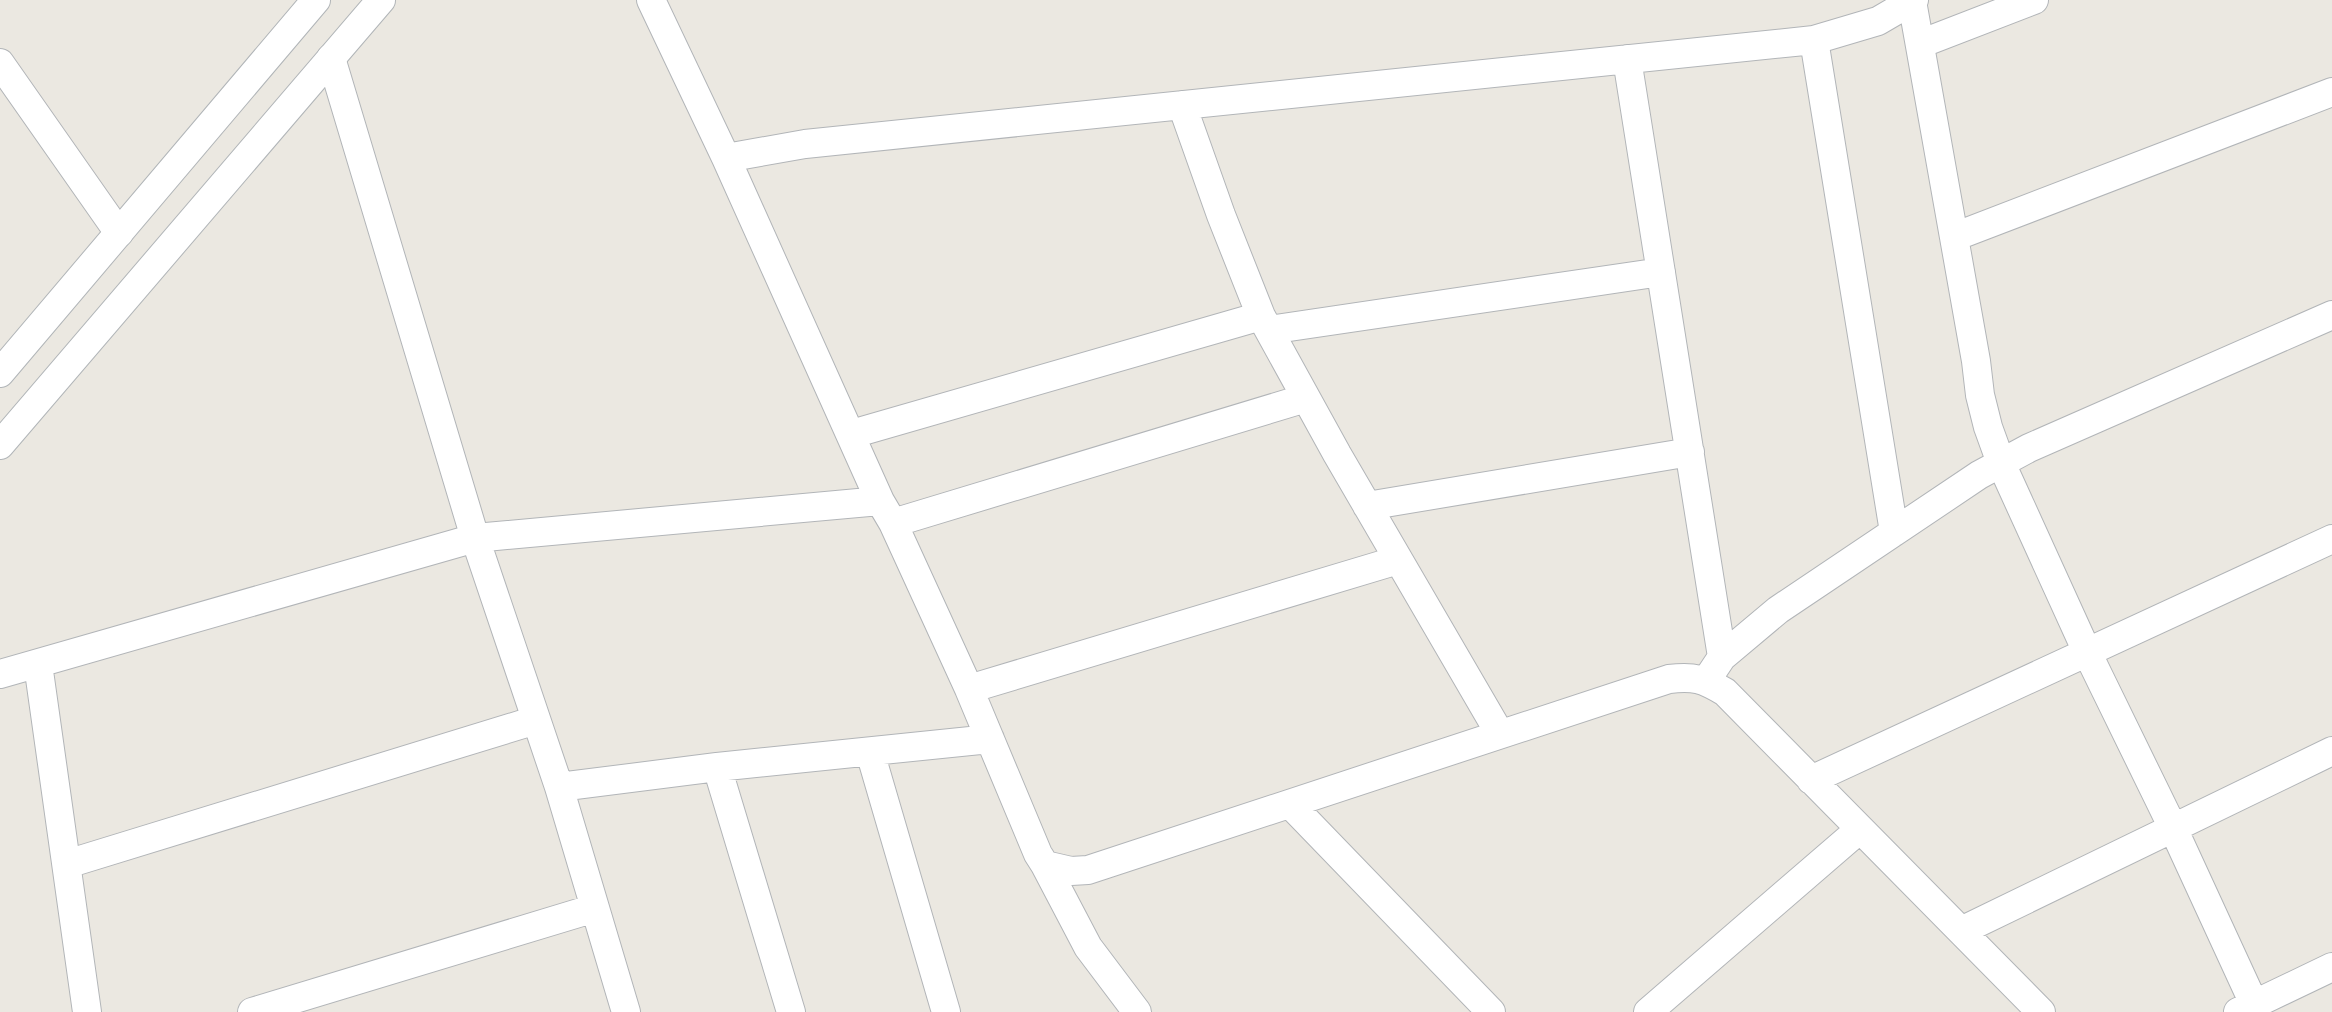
<svg xmlns="http://www.w3.org/2000/svg" width="2332" height="1012" font-family="'Nunito Sans',sans-serif">
	<style>
		.lines { fill: none; stroke-linecap: round; stroke-linejoin: round }
		.street-casing { stroke: #b2b5b8; stroke-width: 30 }
		.secondary-casing { stroke: #b1b5b8; stroke-width: 30 }
		.street { stroke: #fff; stroke-width: 28 }
		.secondary { stroke: #fff; stroke-width: 28 }
	</style>
	<rect width="100%" height="100%" fill="#ebe8e1"/>
	<g class="lines">
		<defs>
			<path id="street" d="M651 0 726 158 880 501 893 523 969 689 1038 854 1045 865 1071 871 1088 870 1669 679C1695 676 1703 679 1725 692L2041 1012
				M1912 1 1976 361 1980 395 1988 427 2001 463 2087 652 2173 828 2254 1004
				M1814 40 1894 532
				M1920 44 2034 0
				M331 58 475 538 559 787 626 1012
				M1627 59 1722 657
				M0 63 119 233
				M1182 105 1221 215 1261 316 1337 454 1500 734
				M726 158 805 144 1814 40 1878 21 1914 0
				M1954 237 2332 92
				M1269 330 1661 272
				M852 434 1261 316
				M1367 506 1690 452
				M893 523 1306 398
				M38 664 87 1012
				M0 674 475 538 880 501
				M1706 681 1722 657 1778 610 1979 475 2029 448 2332 315
				M969 689 1398 560
				M870 752 946 1012
				M717 767 791 1012
				M1811 780 2332 539
				M559 787 717 767 990 739
				M1290 804 1491 1012
				M67 864 536 720
				M1045 865 1088 947 1137 1012
				M1961 931 2332 751
				M252 1012 595 908
				M1648 1012 1860 829
				M2238 1012 2332 967"/>
			<path id="secondary" d="M0 373 316 0
				M0 445 381 0"/>
		</defs>
		<!-- street casing -->
		<use href="#street" class="street-casing"/>
		<!-- secondary casing -->
		<use href="#secondary" class="secondary-casing"/>
		<!-- street -->
		<use href="#street" class="street"/>
		<!-- secondary -->
		<use href="#secondary" class="secondary"/>
	</g>
</svg>
